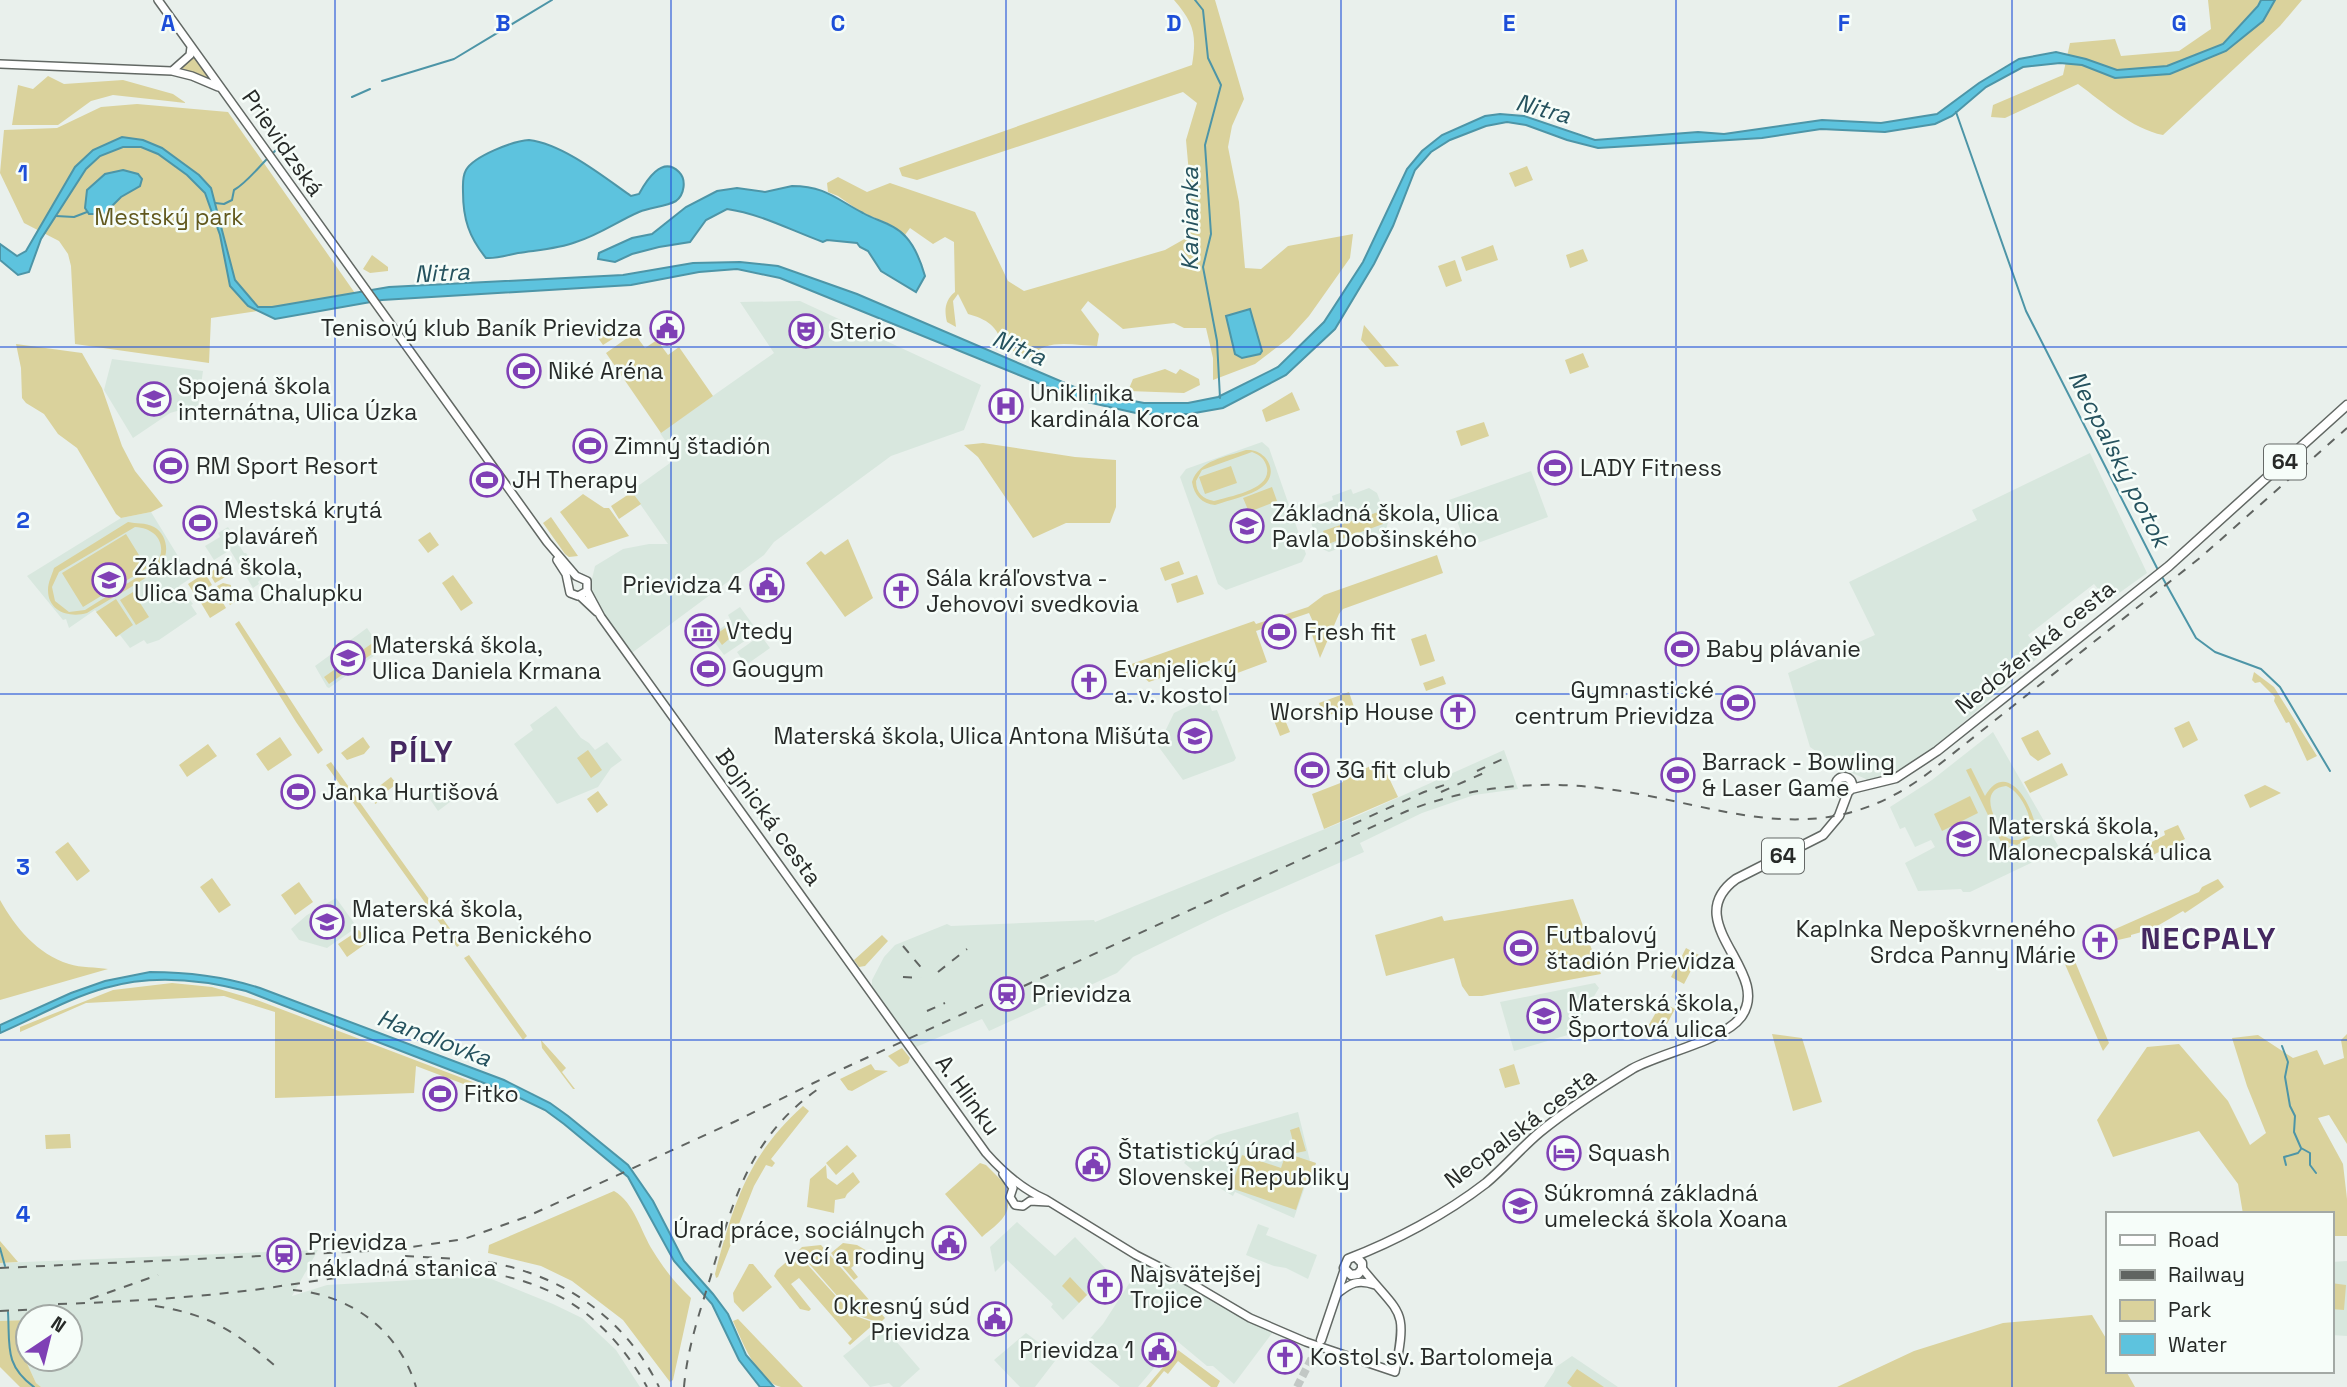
<svg xmlns="http://www.w3.org/2000/svg" width="2347" height="1387" font-family="'Space Grotesk',sans-serif">
	<style>
		.built { fill: #d8e7de }
		.green { fill: #dad29c; fill-rule: evenodd }
		.water { fill: #5dc3de; stroke: #4d95a7; stroke-width: 2 }
		.lines { fill: none; stroke-linecap: round; stroke-linejoin: round }
		.stream { stroke: #4d95a7; stroke-width: 2 }
		.primary-tunnel { stroke: #c2c8c5; stroke-width: 8; stroke-dasharray: 8 4; stroke-linecap: butt }
		.secondary-casing { stroke: #626864; stroke-width: 10 }
		.primary-casing { stroke: #626864; stroke-width: 11 }
		.secondary { stroke: #fff; stroke-width: 7 }
		.primary { stroke: #fff; stroke-width: 8 }
		.rail { stroke: #606461; stroke-width: 2; stroke-dasharray: 9 9; stroke-linecap: butt }
		.grid { fill: none; stroke: #1d4ed8; stroke-width: 2; stroke-opacity: 0.55 }
		.labels { text-anchor: middle; stroke-width: 5; stroke-linejoin: round; paint-order: stroke }
		.shield { fill: #f6fdf9; stroke: #656967; stroke-width: 2 }
		.shield-label { font-size: 21px; font-weight: bold; fill: #272a28 }
		.street-label { font-size: 23px; fill: #272a28; stroke: #f6fdf9 }
		.park-label { font-size: 23px; fill: #61581d; stroke: #f6fdf9 }
		.poi-label { font-size: 23px; fill: #272a28; stroke: #f6fdf9; text-anchor: start }
		.water-label { font-size: 24px; font-style: italic; fill: #25525e; stroke: #f6fdf9 }
		.district-label { font-size: 30px; font-weight: bold; letter-spacing: 2px; fill: #452861; stroke: #f6fdf9 }
		.grid-label { font-size: 23px; text-anchor: middle; font-weight: bold; fill: #1d4ed8; stroke: #f6fdf9; stroke-width: 5; stroke-linejoin: round; paint-order: stroke }
	</style>
	<rect width="100%" height="100%" fill="#e9f0ec"/>
	<!-- built -->
	<path class="built" d="M800 301 981 385 964 430 891 456 774 542 764 555 629 655 588 596 595 566 623 549 649 544H668L631 491 677 458 660 433 774 353 740 302Z
		M112 359 203 371 197 413 177 411 170 413 133 438 104 390Z
		M1262 442 1269 448 1306 554 1302 562 1226 590 1218 584 1180 477 1186 469Z
		M2090 453 2147 573 2108 601 2094 584 2028 635 2042 654 1934 748 1907 768 1870 781 1839 767 1810 747 1788 673 1875 635 1849 582 1977 520 1972 510Z
		M1531 471 1548 517 1467 547 1449 500Z
		M1369 488 1377 493 1388 522 1386 531 1329 552 1320 548 1309 517 1312 507 1333 500 1332 496 1351 489 1353 494Z
		M151 512 181 561 185 560 194 576 179 586 193 604 191 605 197 614 159 640 147 644 144 640 130 648 120 635 116 637 95 610 69 628 66 619 63 620 27 576 121 518Z
		M228 527 244 553H246L249 557 254 567 257 566 264 576 258 582 259 584 253 588 230 550 214 560 205 546 220 537 218 533Z
		M740 607 770 648 746 665 737 652 754 640 752 636 724 655 710 636 731 621 728 615Z
		M367 628 382 650 329 688 327 687 315 666Z
		M1207 697 1212 711 1217 710 1236 758 1234 761 1183 780 1158 746 1174 713Z
		M556 706 581 738 589 743 595 750 607 742 622 760 611 768 598 787 557 804 514 744 533 730 530 725Z
		M1993 732 2060 849 1970 892H1963L1961 889 1918 891 1905 863 1935 847 1931 840 1915 847 1905 827 1900 829 1890 807 1932 780Z
		M1504 750 1518 789 1474 795 1422 813 1360 843 1364 852 1220 915 1133 957 1117 973 989 1031 982 1019 916 1047 872 986V980L884 957 895 945 947 924 951 926 1094 920 1095 922 1357 816Z
		M443 783 454 799 438 811 427 795Z
		M336 898 357 927 327 948 299 940 291 929 307 915Z
		M1595 983 1599 988 1571 1034 1514 1051 1500 1002Z
		M1298 1112 1310 1161 1316 1163 1311 1179 1308 1178 1294 1218 1235 1192 1233 1196 1201 1177 1184 1163 1198 1146 1217 1135Z
		M1017 1222 1055 1256 1075 1237 1109 1272 1063 1320 1051 1307 1053 1304 1007 1260 995 1272 990 1247Z
		M1258 1224 1269 1228 1266 1235 1317 1255 1308 1279 1286 1268 1274 1266 1246 1255Z
		M318 1250 292 1296 327 1285 484 1276 553 1304 582 1318 616 1350 640 1387H41L36 1383 19 1346 28 1328V1359H70V1317H28V1320L0 1321V1263Z
		M2347 1261V1336L2331 1335V1262Z
		M1143 1262 1273 1332 1234 1384 1213 1366H1207L1177 1341 1138 1387H1120L1078 1352 1103 1324Z
		M882 1325 920 1369 900 1387H893L889 1383 870 1387 843 1356Z
		M1026 1333 1058 1357 1035 1387H1020L994 1360Z
		M1572 1356 1618 1387H1544L1554 1372 1556 1367Z"/>
	<!-- green -->
	<path class="green" d="M1174 0H1215L1244 99 1232 126 1228 147 1239 202 1245 268 1261 269 1288 246 1353 234 1350 258 1309 316 1289 338 1255 364 1213 380V358L1206 328H1184L1174 323 1123 329 1088 301 1081 310 1099 334 1097 346C1076 346 1044 337 1031 358L1002 347C999 326 986 319 968 314L958 294 953 301 956 327 947 322C944 310 945 300 955 292L954 242 945 237 933 244 910 228 905 235 887 223 861 212 838 196 828 192 827 183 838 177 867 192 890 183 975 212 1008 281 1024 291 1165 250 1188 237 1193 219 1186 140 1197 103 1183 92 917 180 902 176 899 168 1192 65C1197 35 1194 23 1174 0Z
		M2208 0H2302L2280 26 2163 135C2132 129 2103 102 2078 84L2005 118 1991 117 1993 105 2063 75 2070 43 2115 39 2121 56 2179 51 2211 29Z
		M192 55 208 77 207 78 182 69Z
		M48 76 64 84 123 80 173 94 186 103 113 95 91 101 58 125H12L18 85 33 89Z
		M137 104 228 112 357 296 211 318 209 363 75 344 71 266 68 254 59 241 24 223 0 173 4 130 57 128 101 107Z
		M1527 166 1533 180 1515 187 1509 173Z
		M1493 245 1498 260 1466 271 1461 257Z
		M1583 249 1588 261 1570 268 1566 255Z
		M372 255 388 267V271L370 273 363 269Z
		M1455 260 1462 281 1446 287 1438 266Z
		M604 323 614 338 603 345 593 331Z
		M1364 325 1399 366 1385 367 1361 340Z
		M634 333 645 348 657 340 668 355 679 347 713 396 661 433 606 353Z
		M16 344 82 353 102 388 122 446 135 471 163 506 151 512 121 518 116 514 77 448 58 434 44 414 26 403 22 398 21 368Z
		M1583 353 1589 367 1570 374 1565 360Z
		M1165 369 1176 374 1180 369 1199 379 1200 385 1184 393 1128 391 1133 379Z
		M1292 392 1300 410 1266 422 1262 410Z
		M1484 422 1489 436 1461 446 1456 431Z
		M983 443 1075 457 1116 460V507L1110 523H1066L1033 538 978 457 964 445Z
		M1246 450C1266 448 1281 473 1262 487 1250 496 1229 500 1215 505 1202 504 1194 495 1192 482 1199 460 1226 457 1246 450ZM1252 452C1260 455 1265 459 1267 468 1271 490 1230 496 1214 501 1203 499 1196 493 1196 481L1202 470Z
		M1231 466 1237 483 1205 494 1199 477Z
		M1272 487 1277 501 1249 512 1243 498Z
		M632 492 641 504 619 519 611 506Z
		M583 494 604 508H609L629 536 588 549 560 512Z
		M1378 512 1383 524 1328 544 1323 531Z
		M551 517 578 556 569 557 565 554 543 523Z
		M128 522C136 524 145 522 154 527 167 534 170 553 161 565 152 577 103 603 87 613 70 618 48 612 48 590 48 582 52 575 54 568ZM135 527C158 528 169 547 155 566L85 610 69 612 55 601 52 587 59 572Z
		M430 532 439 545 428 553 418 540Z
		M126 534 147 568 83 607 62 573Z
		M848 539 873 598 845 617 806 563 821 551 825 555Z
		M1437 555 1443 573 1343 609 1339 614 1320 658 1309 626 1314 624 1309 613 1256 631 1267 662 1224 678 1217 658 1149 682 1143 677H1125L1123 667 1254 621 1256 624 1308 607 1324 595Z
		M1179 561 1184 574 1165 581 1160 568Z
		M226 562 232 573 215 583 209 573Z
		M205 573 212 585 195 595 188 584Z
		M453 575 473 603 461 611 442 583Z
		M1197 575 1204 594 1177 603 1171 584Z
		M223 583 231 585 230 591 237 593 236 601 230 605 217 586Z
		M214 588 226 608 210 618 198 598Z
		M133 592 149 617 136 625 120 600Z
		M116 599 133 625 116 637 96 612Z
		M239 621 323 750 318 754 296 722 235 624Z
		M731 624 735 634 722 645 715 635Z
		M1426 634 1435 661 1420 666 1411 639Z
		M374 642 379 649 329 684 324 677Z
		M2254 672 2274 687 2317 756 2307 761 2289 722 2286 723 2274 701 2275 697 2260 682 2255 683 2252 680Z
		M1443 676 1446 684 1426 691 1423 683Z
		M1349 692 1354 707 1323 717 1319 703Z
		M1283 715 1290 732 1280 736 1273 718Z
		M2189 721 2198 740 2183 748 2174 728Z
		M2038 730 2051 754 2038 761 2030 755 2021 738Z
		M280 737 292 755 268 771 256 754Z
		M363 737 370 747 364 754 347 760 341 753Z
		M208 744 217 756 187 777 179 765Z
		M588 750 602 770 591 778 577 758Z
		M1381 761 1398 797 1324 829 1312 794 1343 782V779Z
		M331 762 461 944 457 947 326 765Z
		M2062 763 2068 775 2030 793 2024 782Z
		M1971 768 1985 796C2006 760 2030 801 2035 824L2030 838 2017 845 2008 843 2011 850 2006 852 1966 770ZM2006 786C2020 791 2033 816 2030 831 2024 840 2016 843 2006 837 1995 822 1977 789 2006 786Z
		M391 777 399 787 395 785 386 792 387 795 385 792 375 799 377 803 375 804 373 794 378 790 377 788Z
		M2265 785 2281 793 2250 808 2244 795Z
		M598 791 608 805 597 813 587 799Z
		M1970 796 1978 813 1942 831 1934 814Z
		M2178 825 2185 839 2153 855 2148 844 2165 835 2164 831Z
		M68 842 90 871 77 881 55 852Z
		M212 878 231 905 219 913 200 887Z
		M2218 879 2224 887 2185 913 2183 911 2152 929 2131 935V937L2118 940 2112 938 2113 930 2199 892 2202 887Z
		M299 882 313 902 295 915 281 895Z
		M1573 899 1601 974 1482 996H1469L1462 986 1454 958 1386 976 1375 935 1442 916 1444 921Z
		M0 900C16 928 37 954 69 964 81 968 96 967 108 969L0 1000Z
		M359 930 368 942 347 957 338 944Z
		M882 935 888 941 865 966 859 967 854 960Z
		M1686 948 1699 955 1684 984 1671 977Z
		M469 955 527 1036 523 1040 464 958Z
		M2074 959 2109 1043 2103 1051 2064 962Z
		M172 983 212 987 257 1000 478 1084 474 1088 416 1066 414 1093 275 1098V1012L224 996 86 1003 20 1032V1027L113 990Z
		M1662 1002 1675 1009 1661 1035 1647 1028Z
		M1772 1034 1802 1038 1822 1102 1793 1111Z
		M2347 1034V1144L2329 1115 2318 1118 2343 1164 2347 1199V1236H2331V1214H2243L2238 1184 2199 1131 2113 1157 2097 1120 2147 1047 2179 1044 2228 1101 2250 1145 2266 1133 2247 1086 2232 1038 2258 1035 2293 1058 2317 1050 2324 1065 2344 1058 2341 1040Z
		M541 1040 566 1068 562 1072 575 1089H573L542 1048Z
		M902 1048 910 1058 908 1063 899 1067 888 1056Z
		M871 1064 875 1070 888 1071 852 1091 848 1090 840 1079Z
		M1514 1064 1520 1084 1505 1088 1499 1069Z
		M803 1106 809 1111 771 1159 775 1163 772 1167 766 1165 754 1186 718 1277 716 1278 715 1274C733 1205 748 1155 803 1106Z
		M1299 1127 1306 1151 1296 1153 1290 1130Z
		M70 1134 71 1148 46 1149 45 1135Z
		M847 1145 857 1156 836 1175 826 1163Z
		M1286 1153 1316 1163 1311 1178 1307 1177 1296 1210 1231 1188 1242 1155 1281 1168Z
		M980 1163 986 1165 1007 1186C1006 1193 1008 1198 1008 1204 1009 1218 991 1229 982 1237L945 1194Z
		M826 1165 827 1178 837 1185 853 1172 860 1182 847 1194 845 1198 835 1200 834 1213 807 1207 810 1179Z
		M614 1191C634 1202 641 1232 653 1251 664 1269 676 1284 691 1298L673 1380 670 1382 623 1320 572 1281 541 1266 488 1253 489 1245Z
		M0 1241 18 1262 0 1263Z
		M843 1243 857 1245 869 1252 851 1268 858 1277 854 1280 831 1253Z
		M821 1245 885 1318 880 1323 853 1314 798 1251 802 1247Z
		M797 1253 853 1315 875 1323 850 1345 848 1343 852 1339 799 1278 791 1284 811 1309 809 1311 800 1309 774 1276 777 1270Z
		M749 1264H753L772 1287 743 1312 734 1302 733 1293Z
		M1070 1277 1087 1295 1079 1303 1062 1286Z
		M2331 1283 2346 1285 2344 1310 2331 1309Z
		M2092 1315 2107 1340V1371H2126L2135 1387H1837L1914 1351 2003 1323Z
		M738 1319 803 1387C797 1387 788 1387 781 1387 757 1381 742 1341 733 1321Z
		M28 1320V1328L19 1346 36 1383 41 1387H20L0 1367V1321Z
		M1178 1350 1220 1381 1217 1387H1211L1178 1361 1168 1374 1164 1371 1151 1387H1146Z
		M1577 1369 1604 1387H1572L1567 1383Z"/>
	<!-- water -->
	<path class="water" d="M2261 0H2275L2263 21 2226 51 2170 74 2115 78 2082 65 2060 63 2023 67 1986 87 1952 116 1935 124 1885 132 1821 129 1762 138 1598 148 1567 140 1526 125 1507 122 1486 126 1450 140 1431 152 1415 170 1393 226 1374 264 1335 329 1286 375 1223 408 1189 414H1140L1083 401 780 278 737 269 699 272 631 285 382 300 275 319 248 306 230 286 220 235 205 193 187 175 158 154 141 147H123L100 156 86 169 41 239 29 272 18 275 0 260V244L17 256 26 251 75 167 93 150 122 137 143 140 162 148 199 175 211 188 235 280 258 307H272L389 287 623 275 693 263 740 262 778 266 857 294 1086 392 1144 403H1188L1218 397 1278 367 1324 322 1363 262 1407 169 1422 151 1442 135 1485 116 1500 114 1524 116 1595 140 1698 132 1724 134 1822 120 1881 123 1937 114 1979 83 2019 59 2056 52 2086 59 2117 70 2167 66 2223 44 2258 6Z
		M529 140C563 144 604 177 631 196L639 194C646 181 662 155 679 172 687 180 684 195 676 201 665 207 651 207 639 212 618 221 599 235 576 242 558 249 537 250 518 253 508 255 496 259 486 258 469 237 463 219 463 192 463 185 462 177 466 170 474 156 513 141 529 140Z
		M123 170 138 174 142 179 140 186 121 197 104 214H89L85 208 87 190 105 174Z
		M792 186C825 186 836 199 863 213 877 221 895 224 906 237 916 248 921 262 925 276L916 292 881 271 868 251 860 247 857 243 827 240 823 242C790 230 761 214 727 209L706 220 690 242 659 247 632 254 615 262 598 259 599 253 632 238 652 234 686 207 717 191 737 188 765 192Z
		M1250 309 1262 351 1260 354 1242 358 1235 354 1226 316Z
		M150 972C189 972 223 976 260 988L504 1080 550 1103 568 1116 628 1165 653 1201 684 1261 713 1294 728 1314 746 1355 774 1387H760L739 1360 712 1304 674 1261 628 1177 564 1124 545 1110 507 1092 246 991C200 979 152 974 105 988 69 998 35 1018 0 1033V1025L71 993 105 981Z"/>
	<g class="lines">
		<!-- stream -->
		<path class="stream" d="M1195 0 1203 10 1208 58 1221 85 1205 145 1211 234 1203 267 1217 341 1220 398
			M382 81 454 59 552 0
			M352 97 370 89
			M1956 112 2026 311 2158 570
			M271 155 280 146
			M215 203 224 204 232 200 234 190C245 184 257 169 267 159
			M56 216 74 217 87 212
			M2161 575 2196 638 2215 652 2261 669 2280 687 2330 771
			M2282 1046 2288 1062 2285 1077 2290 1106 2295 1116 2294 1132 2301 1148 2310 1153V1165L2316 1173
			M2286 1165 2284 1157 2298 1153 2301 1149
			M0 1248 5 1266
			M8 1312C10 1346 4 1365 34 1387"/>
		<!-- primary-tunnel -->
		<path class="primary-tunnel" d="M1297 1387 1321 1340"/>
		<defs>
			<path id="secondary" d="M158 0 547 542 576 576 587 581V591L601 617 986 1153C1002 1171 1024 1190 1045 1199L1136 1255 1189 1282 1250 1318 1306 1342 1395 1372C1408 1306 1401 1317 1362 1268
				M0 64 172 71 192 76 218 87
				M172 71 190 55 191 47
				M557 560 566 574 570 593 578 596 587 591
				M580 596 597 612
				M1003 1174 1013 1188 1010 1197 1015 1205 1023 1206 1030 1201 1048 1202
				M1338 1293C1351 1283 1358 1279 1375 1285"/>
			<path id="primary" d="M1836 785a8 8 0 1 1 16 0a8 8 0 1 1-16 0Z
				M1851 789 1896 778 1937 751 2169 566 2347 405
				M1356 1257 1362 1263V1269L1358 1274 1351 1275 1344 1268 1348 1259C1395 1241 1446 1214 1486 1183 1505 1167 1521 1148 1540 1132 1568 1109 1601 1088 1632 1069 1660 1053 1723 1041 1741 1017 1774 972 1677 922 1736 879L1823 835 1839 816 1848 792
				M1321 1340 1345 1269"/>
		</defs>
		<!-- secondary casing -->
		<use href="#secondary" class="secondary-casing"/>
		<!-- primary casing -->
		<use href="#primary" class="primary-casing"/>
		<!-- secondary -->
		<use href="#secondary" class="secondary"/>
		<!-- primary -->
		<use href="#primary" class="primary"/>
		<!-- rail -->
		<path class="rail" d="M1477 771 1505 758
			M1441 792 1486 772
			M1353 824 1424 792 1450 783
			M903 946 924 971
			M938 972 967 949
			M903 977 921 978
			M927 1011 945 1003
			M405 1256 457 1259
			M488 1262C563 1275 626 1319 659 1387
			M0 1268 392 1250 464 1239 526 1217 736 1121 840 1070 1407 811C1467 787 1536 780 1600 788 1723 803 1817 859 1931 771L2201 557 2347 428
			M293 1290C351 1295 399 1330 416 1387
			M90 1299 158 1275
			M58 1304C123 1302 188 1298 253 1290 400 1270 558 1227 647 1387
			M155 1306C213 1315 237 1333 280 1370
			M0 1311 66 1308
			M684 1387C687 1351 698 1317 709 1282 733 1202 748 1137 821 1087"/>
	</g>
	<!-- grid -->
	<path class="grid" d="M335 0V1387M671 0V1387M1006 0V1387M1341 0V1387M1676 0V1387M2012 0V1387M0 347H2347M0 694H2347M0 1040H2347"/>
	<!-- icons -->
	<defs>
		<symbol id="civic-ring" viewBox="-11 -11 22 22"><circle r="9.5" fill="#f6fdf9" stroke="#7f40b5" stroke-width="1.5"/><path d="M-.6-6.5H3V-4.5H.6V-3L4-1V1h2V6H-6V1h2V-1L-.6-3ZM-1.2 2.5V6h2.4V2.5Z" fill="#7f40b5"/></symbol>
		<symbol id="theatre-ring" viewBox="-11 -11 22 22"><circle r="9.5" fill="#f6fdf9" stroke="#7f40b5" stroke-width="1.5"/><path d="M-5-5.5Q0-4 5-5.5V0Q5 5 0 6Q-5 5-5 0ZM-3.3-2.5H-1v1.5H-3.3ZM1-2.5H3.3v1.5H1ZM-2.8 1Q0 5.5 2.8 1Z" fill="#7f40b5"/></symbol>
		<symbol id="stadium-ring" viewBox="-11 -11 22 22"><circle r="9.5" fill="#f6fdf9" stroke="#7f40b5" stroke-width="1.5"/><path d="M0-5a6.5 5 0 1 0 0 10a6.5 5 0 1 0 0-10ZM-3.5-1.8h7v3.6h-7Z" fill="#7f40b5"/></symbol>
		<symbol id="school-ring" viewBox="-11 -11 22 22"><circle r="9.5" fill="#f6fdf9" stroke="#7f40b5" stroke-width="1.5"/><path d="M0-5L7-2L0 1L-7-2ZM-4 1L0 2.5L4 1V4Q0 6-4 4Z" fill="#7f40b5"/></symbol>
		<symbol id="hospital-ring" viewBox="-11 -11 22 22"><circle r="9.5" fill="#f6fdf9" stroke="#7f40b5" stroke-width="1.5"/><path d="M-5-5h3v3.5h4V-5h3V5h-3V1.5h-4V5h-3Z" fill="#7f40b5"/></symbol>
		<symbol id="church-ring" viewBox="-11 -11 22 22"><circle r="9.5" fill="#f6fdf9" stroke="#7f40b5" stroke-width="1.5"/><path d="M-1.2-6h2.4v3.5h3.3v2.4h-3.3V6h-2.4V-.1h-3.3v-2.4h3.3Z" fill="#7f40b5"/></symbol>
		<symbol id="museum-ring" viewBox="-11 -11 22 22"><circle r="9.5" fill="#f6fdf9" stroke="#7f40b5" stroke-width="1.5"/><path d="M0-6L6-3V-2H-6V-3ZM-5-1h2V3h-2ZM-1-1h2V3h-2ZM3-1h2V3H3ZM-6 4H6V6H-6Z" fill="#7f40b5"/></symbol>
		<symbol id="station-ring" viewBox="-11 -11 22 22"><circle r="9.5" fill="#f6fdf9" stroke="#7f40b5" stroke-width="1.5"/><path d="M-3-6H3Q5-6 5-4V2Q5 4 3 4L4.5 6H3L1.5 4h-3L-3 6H-4.5L-3 4Q-5 4-5 2V-4Q-5-6-3-6ZM-3.5-4v3h7v-3ZM-3.5 1v1.5H-2V1ZM2 1v1.5H3.5V1Z" fill="#7f40b5"/></symbol>
		<symbol id="hotel-ring" viewBox="-11 -11 22 22"><circle r="9.5" fill="#f6fdf9" stroke="#7f40b5" stroke-width="1.5"/><path d="M-6-4.5h1.5V1H6V5H4.5V3h-9V5H-6ZM-4 0a1.8 1.8 0 1 1 3.6 0ZM.5 0V-2.5h3Q6-2.5 6 0Z" fill="#7f40b5"/></symbol>
	</defs>
	<g fill-rule="evenodd">
		<use href="#civic-ring" x="648" y="309" width="38" height="38"/>
		<use href="#theatre-ring" x="787" y="312" width="38" height="38"/>
		<use href="#stadium-ring" x="505" y="352" width="38" height="38"/>
		<use href="#school-ring" x="135" y="380" width="38" height="38"/>
		<use href="#hospital-ring" x="987" y="387" width="38" height="38"/>
		<use href="#stadium-ring" x="571" y="427" width="38" height="38"/>
		<use href="#stadium-ring" x="152" y="447" width="38" height="38"/>
		<use href="#stadium-ring" x="1536" y="449" width="38" height="38"/>
		<use href="#stadium-ring" x="468" y="461" width="38" height="38"/>
		<use href="#stadium-ring" x="181" y="504" width="38" height="38"/>
		<use href="#school-ring" x="1228" y="507" width="38" height="38"/>
		<use href="#school-ring" x="90" y="561" width="38" height="38"/>
		<use href="#civic-ring" x="748" y="566" width="38" height="38"/>
		<use href="#church-ring" x="882" y="572" width="38" height="38"/>
		<use href="#museum-ring" x="683" y="612" width="38" height="38"/>
		<use href="#stadium-ring" x="1260" y="613" width="38" height="38"/>
		<use href="#stadium-ring" x="1663" y="630" width="38" height="38"/>
		<use href="#school-ring" x="329" y="639" width="38" height="38"/>
		<use href="#stadium-ring" x="689" y="650" width="38" height="38"/>
		<use href="#church-ring" x="1070" y="663" width="38" height="38"/>
		<use href="#stadium-ring" x="1719" y="684" width="38" height="38"/>
		<use href="#church-ring" x="1439" y="693" width="38" height="38"/>
		<use href="#school-ring" x="1176" y="717" width="38" height="38"/>
		<use href="#stadium-ring" x="1293" y="751" width="38" height="38"/>
		<use href="#stadium-ring" x="1659" y="756" width="38" height="38"/>
		<use href="#stadium-ring" x="279" y="773" width="38" height="38"/>
		<use href="#school-ring" x="1945" y="820" width="38" height="38"/>
		<use href="#school-ring" x="308" y="903" width="38" height="38"/>
		<use href="#church-ring" x="2081" y="923" width="38" height="38"/>
		<use href="#stadium-ring" x="1502" y="929" width="38" height="38"/>
		<use href="#station-ring" x="988" y="975" width="38" height="38"/>
		<use href="#school-ring" x="1525" y="997" width="38" height="38"/>
		<use href="#stadium-ring" x="421" y="1075" width="38" height="38"/>
		<use href="#hotel-ring" x="1545" y="1134" width="38" height="38"/>
		<use href="#civic-ring" x="1074" y="1145" width="38" height="38"/>
		<use href="#school-ring" x="1501" y="1187" width="38" height="38"/>
		<use href="#civic-ring" x="930" y="1224" width="38" height="38"/>
		<use href="#station-ring" x="265" y="1236" width="38" height="38"/>
		<use href="#church-ring" x="1086" y="1268" width="38" height="38"/>
		<use href="#civic-ring" x="976" y="1300" width="38" height="38"/>
		<use href="#civic-ring" x="1140" y="1331" width="38" height="38"/>
		<use href="#church-ring" x="1266" y="1338" width="38" height="38"/>
	</g>
	<g class="labels">
		<!-- shield labels -->
		<g class="shield">
			<rect x="2264" y="444.5" width="42" height="35" rx="5"/>
			<rect x="1762" y="838.5" width="42" height="35" rx="5"/>
		</g>
		<g class="shield-label">
			<text x="2285" y="469">64</text>
			<text x="1783" y="863">64</text>
		</g>
		<!-- street labels -->
		<g class="street-label">
			<text transform="translate(283 143) rotate(55)" y="8">Prievidzská</text>
			<text transform="translate(2035 647) rotate(-39)" y="8">Nedožerská cesta</text>
			<text transform="translate(769 817) rotate(54)" y="8">Bojnická cesta</text>
			<text transform="translate(968 1095) rotate(54)" y="8">A. Hlinku</text>
			<text transform="translate(1520 1128) rotate(-37)" y="8">Necpalská cesta</text>
		</g>
		<!-- park labels -->
		<g class="park-label">
			<text x="169" y="225">Mestský park</text>
		</g>
		<!-- poi labels -->
		<g class="poi-label">
			<text x="642" y="336" text-anchor="end">Tenisový klub Baník Prievidza</text>
			<text x="830" y="339">Sterio</text>
			<text x="548" y="379">Niké Aréna</text>
			<text x="178" y="394">Spojená škola<tspan x="178" dy="26">internátna, Ulica Úzka</tspan></text>
			<text x="1030" y="401">Uniklinika<tspan x="1030" dy="26">kardinála Korca</tspan></text>
			<text x="614" y="454">Zimný štadión</text>
			<text x="196" y="474">RM Sport Resort</text>
			<text x="1580" y="476">LADY Fitness</text>
			<text x="512" y="488">JH Therapy</text>
			<text x="224" y="518">Mestská krytá<tspan x="224" dy="26">plaváreň</tspan></text>
			<text x="1272" y="521">Základná škola, Ulica<tspan x="1272" dy="26">Pavla Dobšinského</tspan></text>
			<text x="134" y="575">Základná škola,<tspan x="134" dy="26">Ulica Sama Chalupku</tspan></text>
			<text x="926" y="586">Sála kráľovstva -<tspan x="926" dy="26">Jehovovi svedkovia</tspan></text>
			<text x="742" y="593" text-anchor="end">Prievidza 4</text>
			<text x="726" y="639">Vtedy</text>
			<text x="1304" y="640">Fresh fit</text>
			<text x="372" y="653">Materská škola,<tspan x="372" dy="26">Ulica Daniela Krmana</tspan></text>
			<text x="1706" y="657">Baby plávanie</text>
			<text x="732" y="677">Gougym</text>
			<text x="1114" y="677">Evanjelický<tspan x="1114" dy="26">a. v. kostol</tspan></text>
			<text x="1714" y="698" text-anchor="end">Gymnastické<tspan x="1714" dy="26">centrum Prievidza</tspan></text>
			<text x="1434" y="720" text-anchor="end">Worship House</text>
			<text x="1170" y="744" text-anchor="end">Materská škola, Ulica Antona Mišúta</text>
			<text x="1702" y="770">Barrack - Bowling<tspan x="1702" dy="26">&amp; Laser Game</tspan></text>
			<text x="1336" y="778">3G fit club</text>
			<text x="322" y="800">Janka Hurtišová</text>
			<text x="1988" y="834">Materská škola,<tspan x="1988" dy="26">Malonecpalská ulica</tspan></text>
			<text x="352" y="917">Materská škola,<tspan x="352" dy="26">Ulica Petra Benického</tspan></text>
			<text x="2076" y="937" text-anchor="end">Kaplnka Nepoškvrneného<tspan x="2076" dy="26">Srdca Panny Márie</tspan></text>
			<text x="1546" y="943">Futbalový<tspan x="1546" dy="26">štadión Prievidza</tspan></text>
			<text x="1032" y="1002">Prievidza</text>
			<text x="1568" y="1011">Materská škola,<tspan x="1568" dy="26">Športová ulica</tspan></text>
			<text x="464" y="1102">Fitko</text>
			<text x="1118" y="1159">Štatistický úrad<tspan x="1118" dy="26">Slovenskej Republiky</tspan></text>
			<text x="1588" y="1161">Squash</text>
			<text x="1544" y="1201">Súkromná základná<tspan x="1544" dy="26">umelecká škola Xoana</tspan></text>
			<text x="925" y="1238" text-anchor="end">Úrad práce, sociálnych<tspan x="925" dy="26">vecí a rodiny</tspan></text>
			<text x="308" y="1250">Prievidza<tspan x="308" dy="26">nákladná stanica</tspan></text>
			<text x="1130" y="1282">Najsvätejšej<tspan x="1130" dy="26">Trojice</tspan></text>
			<text x="970" y="1314" text-anchor="end">Okresný súd<tspan x="970" dy="26">Prievidza</tspan></text>
			<text x="1134" y="1358" text-anchor="end">Prievidza 1</text>
			<text x="1310" y="1365">Kostol sv. Bartolomeja</text>
		</g>
		<!-- water labels -->
		<g class="water-label">
			<text transform="translate(1543 109) rotate(15)" y="8">Nitra</text>
			<text transform="translate(1190 219) rotate(-90)" y="8">Kanianka</text>
			<text transform="translate(442 273) rotate(-3)" y="8">Nitra</text>
			<text transform="translate(1019 348) rotate(23)" y="8">Nitra</text>
			<text transform="translate(2119 459) rotate(63)" y="8">Necpalský potok</text>
			<text transform="translate(434 1038) rotate(21)" y="8">Handlovka</text>
		</g>
		<!-- district labels -->
		<g class="district-label">
			<text x="422" y="762">PÍLY</text>
			<text x="2209" y="949">NECPALY</text>
		</g>
	</g>
	<g class="grid-label">
		<text x="168" y="31">A</text>
		<text x="503" y="31">B</text>
		<text x="838" y="31">C</text>
		<text x="1174" y="31">D</text>
		<text x="1509" y="31">E</text>
		<text x="1844" y="31">F</text>
		<text x="2179" y="31">G</text>
		<text x="23" y="181">1</text>
		<text x="23" y="528">2</text>
		<text x="23" y="875">3</text>
		<text x="23" y="1222">4</text>
	</g>
	<!-- legend -->
	<rect x="2106" y="1212" width="228" height="161" fill="#f6fdf9" stroke="#a3a9a5" stroke-width="2"/>
	<rect x="2120" y="1235" width="35" height="10" fill="#ffffff" stroke="#a3a9a5" stroke-width="2"/>
	<text x="2168" y="1247" font-size="21" fill="#272a28">Road</text>
	<rect x="2120" y="1270" width="35" height="10" fill="#606461" stroke="#a3a9a5" stroke-width="2"/>
	<text x="2168" y="1282" font-size="21" fill="#272a28">Railway</text>
	<rect x="2120" y="1300" width="35" height="21" fill="#dad29c" stroke="#a3a9a5" stroke-width="2"/>
	<text x="2168" y="1317" font-size="21" fill="#272a28">Park</text>
	<rect x="2120" y="1334" width="35" height="21" fill="#5dc3de" stroke="#a3a9a5" stroke-width="2"/>
	<text x="2168" y="1352" font-size="21" fill="#272a28">Water</text>
	<!-- north arrow -->
	<g transform="translate(49 1338) rotate(35)"><circle r="33" fill="#f6fdf9" stroke="#a3a9a5" stroke-width="2"/>
	<path d="M0-5L12 26L0 18L-12 26Z" fill="#7f40b5"/>
	<text y="-10" font-size="19" font-weight="bold" text-anchor="middle" fill="#272a28">N</text>
	</g>
</svg>
